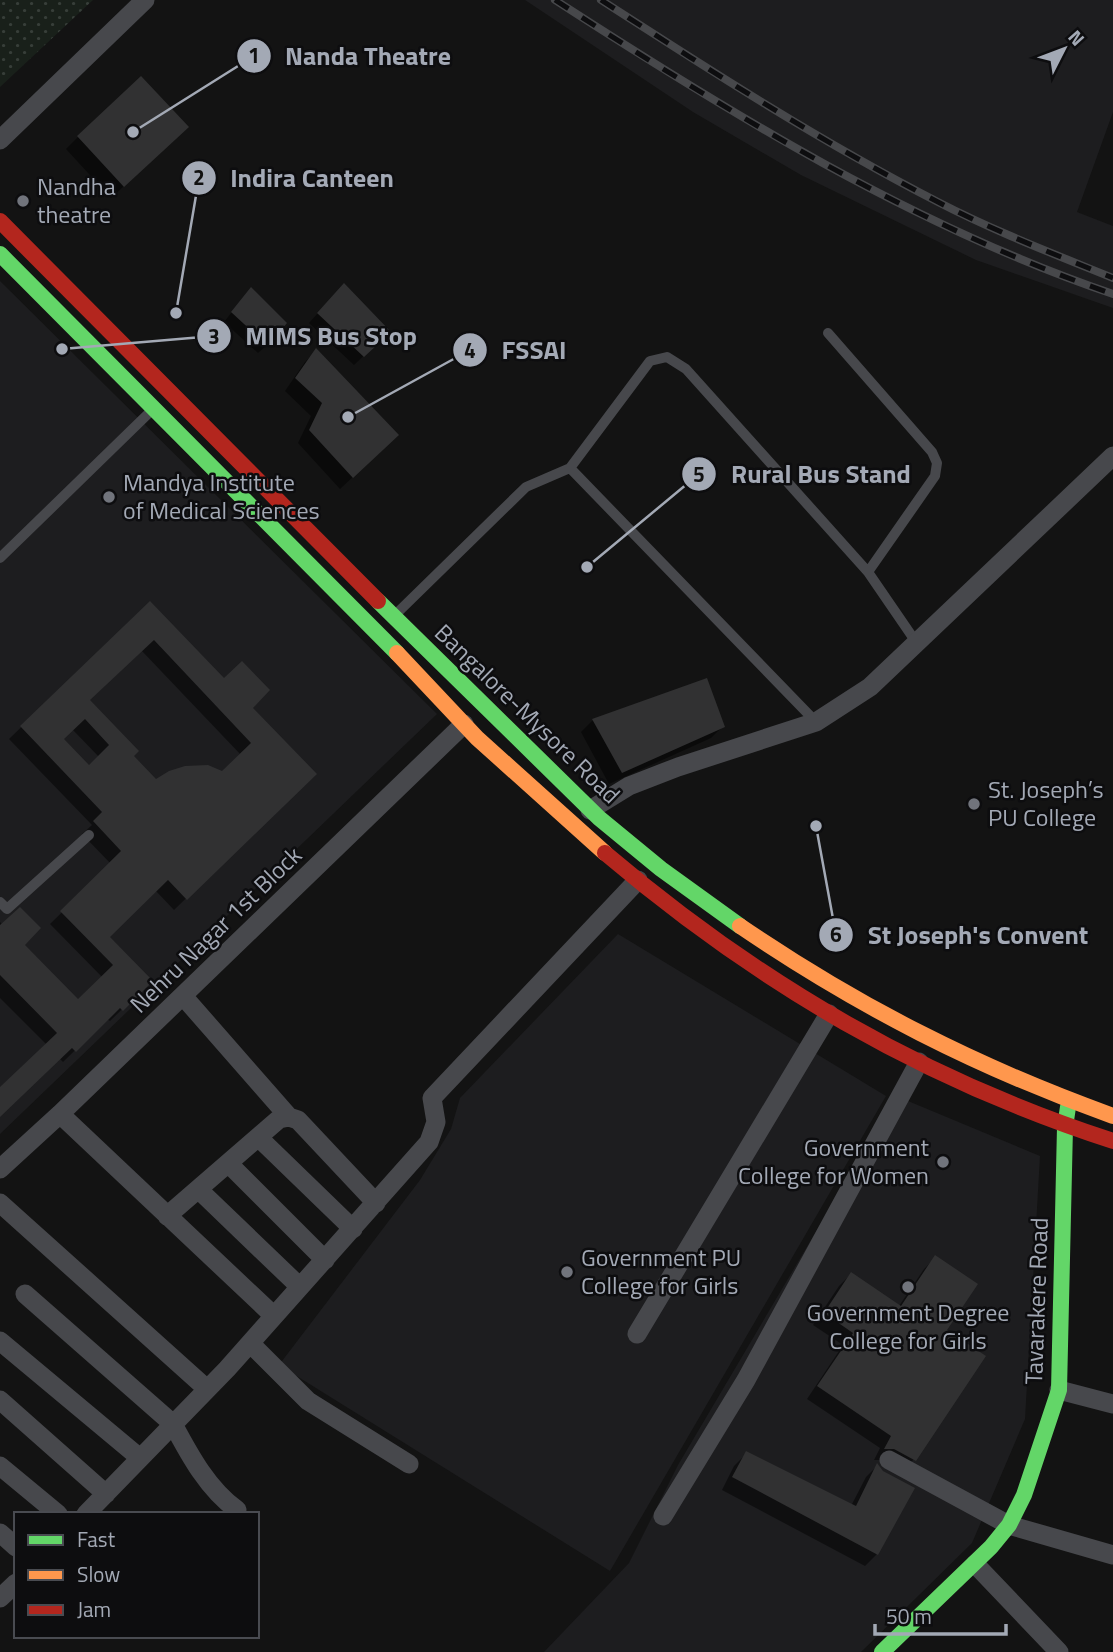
<svg xmlns="http://www.w3.org/2000/svg" width="1113" height="1652" font-family="'Titillium Web',sans-serif">
	<style>
		.built { fill: #1d1d1f }
		.park { fill: url(#park-dots) }
		.shadow { fill: #0007; fill-rule: evenodd }
		.building { fill: #313132; fill-rule: evenodd }
		.lines { fill: none; stroke-linecap: round; stroke-linejoin: round }
		.lane { stroke: #47484c; stroke-width: 10 }
		.street { stroke: #47484c; stroke-width: 19 }
		.fast { stroke: #63d668; stroke-width: 16 }
		.slow { stroke: #ff974d; stroke-width: 16 }
		.jam { stroke: #b3261e; stroke-width: 16 }
		.rail-casing { stroke: #47484b; stroke-width: 8 }
		.rail { stroke: #0d0d0f; stroke-width: 5; stroke-dasharray: 16; stroke-linecap: butt }
		.poi-dot { fill: #71747c; stroke: #0d0d0f; stroke-width: 2.5 }
		.labels { text-anchor: middle; stroke-width: 5; stroke-linejoin: round; paint-order: stroke }
		.poi-label { font-size: 24px; fill: #a3a9b5; stroke: #0d0d0f; text-anchor: start }
		.street-label { font-size: 24px; fill: #a3a9b5; stroke: #0d0d0f }
		.leader { fill: none; stroke: #a3a9b5; stroke-width: 2.5 }
		.callout-dot { fill: #a3a9b5; stroke: #0d0d0f; stroke-width: 2.5 }
		.mark-label { font-size: 21px; text-anchor: middle; font-weight: bold; fill: #111 }
		.callout-label { font-size: 26px; text-anchor: middle; font-weight: bold; fill: #a3a9b5; stroke: #0d0d0f; stroke-width: 5; stroke-linejoin: round; paint-order: stroke }
	</style>
	<defs>
		<pattern id="park-dots" width="8" height="8" patternUnits="userSpaceOnUse" patternTransform="scale(1.75)"><rect width="8" height="8" fill="#19201a"/><path d="M2 2h.1M6 6h.1" fill="none" stroke="#373e39" stroke-width="1.8" stroke-linecap="round"/></pattern>
	</defs>
	<rect width="100%" height="100%" fill="#131313"/>
	<!-- built -->
	<path class="built" d="M525 0H1113V112L1077 212 1113 226V308L976 260 801 175 693 112Z
		M0 281 437 714 0 1134Z
		M618 934 886 1096 610 1571 279 1365 420 1180 451 1129 460 1098Z
		M896 1096 1040 1156 1025 1419 972 1543 861 1652H544L629 1563 678 1465Z"/>
	<!-- park -->
	<path class="park" d="M0 0H93L0 87Z"/>
	<!-- shadow -->
	<path class="shadow" d="M78 137 175 139 111 198 66 149Z
		M335 294 380 340 354 365 309 323Z
		M243 298 267 345 258 353 224 322Z
		M316 351 385 447 340 489 298 443 311 416 285 391 305 362Z
		M149 603 314 774 174 910 155 890 108 937 151 981 110 1021 107 1019 63 1062 59 1058 0 1115V1090L47 1045 0 998V922L78 1002 103 978 50 924 111 864 82 834 92 825 9 739ZM141 650 241 755 223 773 156 781 132 756 88 700ZM72 729 99 757 89 767 62 739Z
		M706 680 723 726 711 738 609 784 581 732 592 721Z
		M936 1257 945 1331 914 1459 902 1471 882 1460H874L880 1448 807 1399 843 1345 813 1325 839 1286 851 1274 899 1306 924 1269Z
		M746 1454 851 1506 866 1477 877 1466 882 1472 913 1489 877 1554 865 1566 722 1490 734 1466Z"/>
	<!-- building -->
	<path class="building" d="M141 76 189 127 124 187 77 136Z
		M344 283 391 332 364 357 317 313Z
		M251 287 287 323 268 346 231 312Z
		M316 348 399 435 353 478 309 430 322 403 295 378Z
		M150 601 224 678 242 661 270 690 253 708 317 774 187 900 168 880 110 937 153 981 123 1011 120 1008 76 1052 72 1048 0 1117V1087L57 1033 0 975V925L20 907 41 928 25 945 78 999 113 965 60 911 121 851 93 821 102 812 20 726ZM154 640 251 743 222 771 208 765 185 766 169 771 156 779 134 756 139 751 90 700ZM85 719 109 745 89 765 64 739Z
		M707 678 725 727 622 773 592 719Z
		M935 1255 978 1284 947 1330 986 1356 916 1461 894 1449H884L891 1436 817 1386 853 1333 824 1313 851 1272 901 1306Z
		M746 1451 856 1506 877 1463 883 1471 915 1488 878 1555 732 1477Z"/>
	<g class="lines">
		<!-- lane -->
		<path class="lane" d="M828 333 932 452 937 463 935 476 868 572
			M570 468 650 361 667 357 686 369 868 572 916 642
			M0 558 151 411
			M395 615 526 487 570 468 816 722
			M0 902 7 909 89 835"/>
		<!-- street -->
		<path class="street" d="M0 140 145 0
			M590 810 629 786 678 767 816 722 870 687 1113 456
			M183 996 289 1117
			M60 1114 274 1316
			M258 1137 353 1229
			M228 1163 325 1260
			M0 1169 60 1114 464 724
			M198 1189 300 1287
			M0 1203 207 1389
			M167 1216 279 1119 289 1117 298 1120 376 1203
			M25 1294 173 1424C190 1456 208 1489 237 1510
			M637 1334 829 1014
			M0 1341 140 1458
			M250 1343 308 1401 409 1464
			M1059 1390 1113 1404
			M0 1400 106 1494
			M889 1460 1009 1525 1113 1555
			M0 1466 58 1514
			M86 1514 227 1369 429 1142 436 1122 432 1098 638 880
			M663 1516 746 1380 919 1062
			M0 1533 16 1547
			M975 1564 1059 1652
			M0 1598 16 1583"/>
		<!-- fast -->
		<path class="fast" d="M0 254 397 653
			M378 601 599 818 661 869 740 926
			M882 1652 991 1547 1009 1525 1024 1495 1059 1390 1065 1127 1068 1107"/>
		<!-- slow -->
		<path class="slow" d="M397 653 477 738 605 853
			M740 926C859 1007 977 1067 1113 1116"/>
		<!-- jam -->
		<path class="jam" d="M0 221 378 601
			M605 853C758 983 922 1079 1113 1141"/>
		<defs>
			<path id="rail" d="M555 0C731 114 913 226 1113 294
				M601 0C711 71 821 142 938 202 994 231 1054 254 1113 278"/>
		</defs>
		<!-- rail casing -->
		<use href="#rail" class="rail-casing"/>
		<!-- rail -->
		<use href="#rail" class="rail"/>
	</g>
	<!-- markers -->
	<g class="poi-dot">
		<circle cx="23" cy="201" r="7"/>
		<circle cx="109" cy="497" r="7"/>
		<circle cx="974" cy="804" r="7"/>
		<circle cx="943" cy="1162" r="7"/>
		<circle cx="567" cy="1272" r="7"/>
		<circle cx="908" cy="1287" r="7"/>
	</g>
	<g class="labels">
		<!-- poi labels -->
		<g class="poi-label">
			<text x="37" y="195">Nandha<tspan x="37" dy="28">theatre</tspan></text>
			<text x="123" y="491">Mandya Institute<tspan x="123" dy="28">of Medical Sciences</tspan></text>
			<text x="988" y="798">St. Joseph’s<tspan x="988" dy="28">PU College</tspan></text>
			<text x="929" y="1156" text-anchor="end">Government<tspan x="929" dy="28">College for Women</tspan></text>
			<text x="581" y="1266">Government PU<tspan x="581" dy="28">College for Girls</tspan></text>
			<text x="908" y="1321" text-anchor="middle">Government Degree<tspan x="908" dy="28">College for Girls</tspan></text>
		</g>
		<!-- street labels -->
		<g class="street-label">
			<text transform="translate(527 714) rotate(44)" y="8">Bangalore-Mysore Road</text>
			<text transform="translate(216 930) rotate(-44)" y="8">Nehru Nagar 1st Block</text>
			<text transform="translate(1037 1301) rotate(-88)" y="8">Tavarakere Road</text>
		</g>
	</g>
	<!-- callouts -->
	<path class="leader" d="M133 132L254 56M176 313L199 178M62 349L214 336M348 417L470 350M587 567L699 474M816 826L836 935"/>
	<g class="callout-dot">
		<circle cx="133" cy="132" r="7"/>
		<circle cx="176" cy="313" r="7"/>
		<circle cx="62" cy="349" r="7"/>
		<circle cx="348" cy="417" r="7"/>
		<circle cx="587" cy="567" r="7"/>
		<circle cx="816" cy="826" r="7"/>
		<circle cx="254" cy="56" r="18"/>
		<circle cx="199" cy="178" r="18"/>
		<circle cx="214" cy="336" r="18"/>
		<circle cx="470" cy="350" r="18"/>
		<circle cx="699" cy="474" r="18"/>
		<circle cx="836" cy="935" r="18"/>
	</g>
	<g class="mark-label">
		<text x="254" y="63">1</text>
		<text x="199" y="185">2</text>
		<text x="214" y="344">3</text>
		<text x="470" y="358">4</text>
		<text x="699" y="482">5</text>
		<text x="836" y="942">6</text>
	</g>
	<g class="callout-label">
		<text x="368" y="65">Nanda Theatre</text>
		<text x="312" y="187">Indira Canteen</text>
		<text x="331" y="345">MIMS Bus Stop</text>
		<text x="534" y="359">FSSAI</text>
		<text x="821" y="483">Rural Bus Stand</text>
		<text x="978" y="944">St Joseph's Convent</text>
	</g>
	<!-- legend -->
	<rect x="14" y="1512" width="245" height="126" fill="#0d0d0f" stroke="#494b51" stroke-width="2"/>
	<rect x="28" y="1535" width="35" height="10" fill="#63d668" stroke="#494b51" stroke-width="2"/>
	<text x="77" y="1547" font-size="21" fill="#a3a9b5">Fast</text>
	<rect x="28" y="1570" width="35" height="10" fill="#ff974d" stroke="#494b51" stroke-width="2"/>
	<text x="77" y="1582" font-size="21" fill="#a3a9b5">Slow</text>
	<rect x="28" y="1605" width="35" height="10" fill="#b3261e" stroke="#494b51" stroke-width="2"/>
	<text x="77" y="1617" font-size="21" fill="#a3a9b5">Jam</text>
	<!-- north arrow -->
	<g transform="translate(1064 49) rotate(48)" stroke="#0d0d0f" stroke-width="5" paint-order="stroke">
	<path d="M0-5L12 26L0 18L-12 26Z" fill="#a3a9b5"/>
	<text y="-10" font-size="19" font-weight="bold" text-anchor="middle" fill="#a3a9b5">N</text>
	</g>
	<!-- scale -->
	<path d="M875 1624v10h131v-10" fill="none" stroke="#a3a9b5" stroke-width="3.5"/>
	<text x="886" y="1624" font-size="21" fill="#a3a9b5" stroke="#0d0d0f" stroke-width="5" paint-order="stroke">50 m</text>
</svg>
